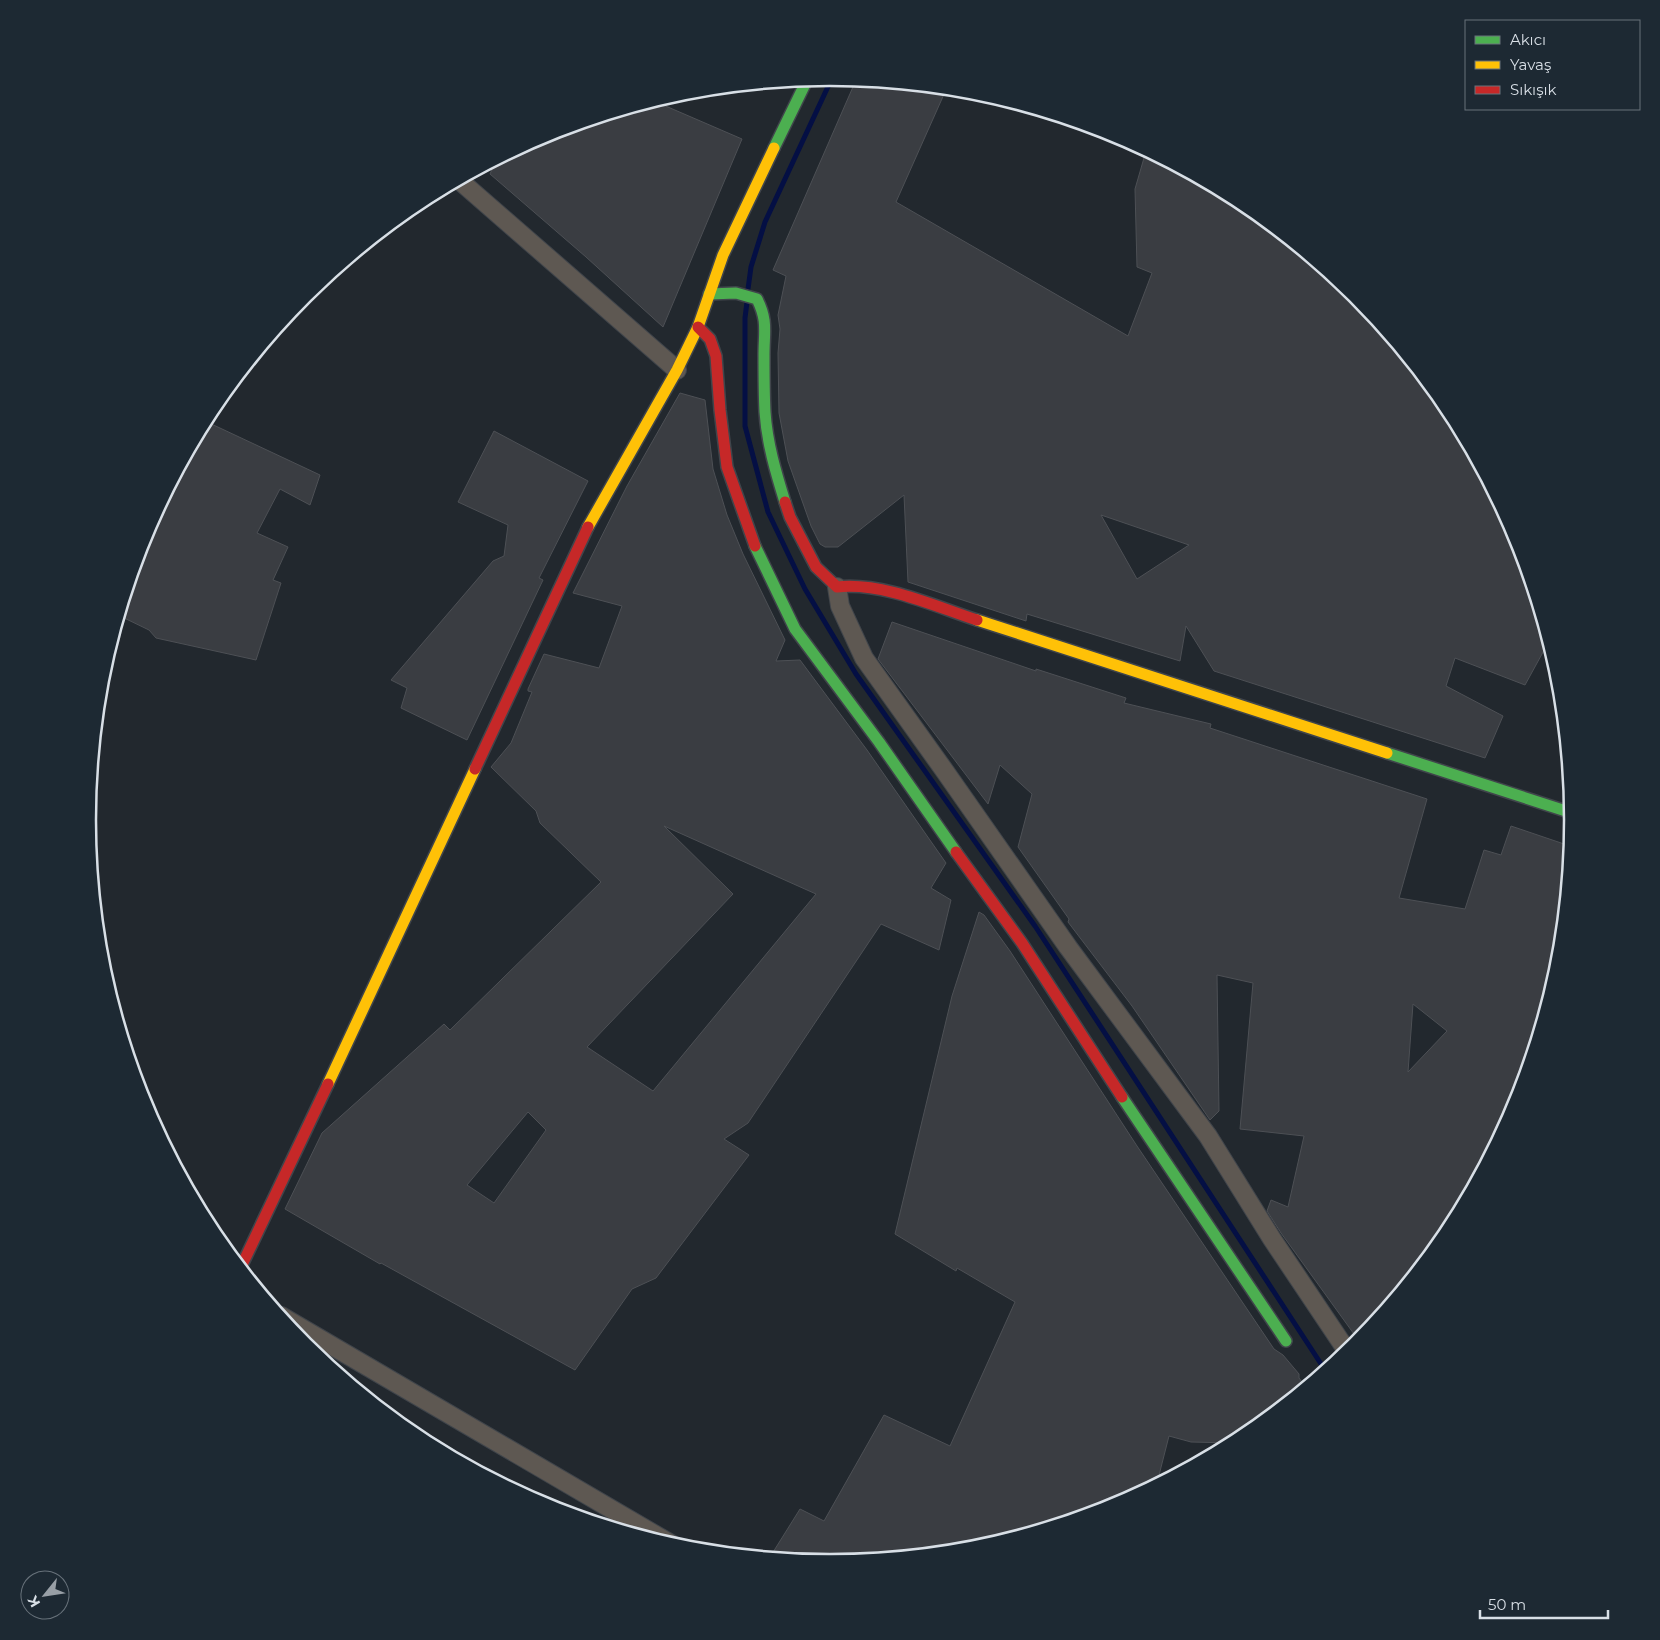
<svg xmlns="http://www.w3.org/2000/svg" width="1660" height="1640" font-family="Montserrat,sans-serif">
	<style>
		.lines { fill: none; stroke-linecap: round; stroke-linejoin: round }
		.stream { stroke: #040f44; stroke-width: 5 }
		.building { fill: #3a3d42; stroke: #4d5055; fill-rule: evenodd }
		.street-casing { stroke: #40454b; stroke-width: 20 }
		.fast-casing { stroke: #40454b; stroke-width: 14 }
		.slow-casing { stroke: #40454b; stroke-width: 14 }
		.jam-casing { stroke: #40454b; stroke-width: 14 }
		.street { stroke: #5e5852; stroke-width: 18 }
		.fast { stroke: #4caf50; stroke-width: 11 }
		.slow { stroke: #ffc107; stroke-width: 11 }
		.jam { stroke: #c62828; stroke-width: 11 }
		.rim { fill: none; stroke: #d8dfe6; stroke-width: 2.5 }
	</style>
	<rect width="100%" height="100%" fill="#22282e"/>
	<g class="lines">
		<!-- stream -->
		<path class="stream" d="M748 289 751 267 765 222 832 78
			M747 302 745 318V426L768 512 805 589 856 674 1035 926 1325 1370"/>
	</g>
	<!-- building -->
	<path class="building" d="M856 80 936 88 945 92 896 202 1128 336 1152 273 1137 267 1135 189 1146 151 1243 203 1355 295 1448 408 1516 536 1548 643 1525 685 1455 658 1446 686 1503 716 1485 758 1214 671 1186 626 1180 661 1027 614 1026 621 908 582 904 495 838 547H825L820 544 811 526 788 461 779 413 778 353 780 329 778 315 786 276 773 270ZM1101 515 1189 545 1137 579Z
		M654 101 742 139 663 327 586 257 490 174 496 161 546 134Z
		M680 393 705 400 713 469 727 515 743 554 785 640 776 661 800 660 867 750 946 863 931 888 951 900 939 950 881 924 748 1123 724 1139 749 1155 656 1278 632 1289 575 1370 381 1263 380 1264 285 1209 322 1133 444 1024 450 1030 601 882 540 823 536 811 491 767 511 743 532 692 528 691V689L544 654 599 668 622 606 573 593 627 486ZM664 826 816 894 653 1091 587 1047 733 894ZM528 1112 546 1130 494 1203 467 1185Z
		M205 421 320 475 310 505 280 489 257 533 288 547 273 580 281 583 256 660 156 638 149 630 120 616 144 536Z
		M494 431 588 481 539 578 543 580 467 740 401 708 407 688 391 680 493 561 504 556 508 525 458 502Z
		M892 622 1036 671V669L1126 698 1124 703 1211 724 1210 728 1427 799 1399 898 1465 909 1484 850 1501 855 1511 826 1570 846 1558 965 1516 1104 1447 1233 1359 1341 1281 1233 1267 1211 1271 1200 1288 1207 1304 1136 1240 1129 1253 983 1217 975 1219 1111 1210 1120 1132 1006 1068 922 1069 919 1018 847 1032 794 1000 765 988 804 878 659ZM1413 1004 1447 1031 1408 1072Z
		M979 912 984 915 1010 951 1137 1146 1274 1349 1283 1355 1299 1374V1378L1305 1386 1242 1438 1232 1443 1191 1442 1169 1436 1157 1483 1114 1506 975 1548 830 1562 770 1557 800 1509 824 1521 884 1415 950 1446 1015 1302 957 1268 956 1271 895 1234 952 996Z"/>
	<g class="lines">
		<defs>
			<path id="street" d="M459 180 677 370
				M837 587 840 606 864 658 944 770 1068 947 1208 1136 1272 1239 1347 1351
				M281 1316 671 1544"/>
			<path id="fast" d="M774 148 807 80
				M709 294 736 293 757 299C768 321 764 331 764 355 764 374 764 393 765 412 767 443 776 473 785 502
				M755 546 795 629 879 742 956 852
				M1387 753 1572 813
				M1122 1097 1286 1341"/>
			<path id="slow" d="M588 527 677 370 698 327 723 255 774 148
				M977 620 1387 753
				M328 1084 475 769"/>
			<path id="jam" d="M698 327 710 339 716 356 720 410 727 467 755 546
				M785 502 790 517 816 567 837 587C883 582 934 606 977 620
				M475 769 588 527
				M956 852 1022 943 1122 1097
				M241 1267 328 1084"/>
		</defs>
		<!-- street casing -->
		<use href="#street" class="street-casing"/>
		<!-- fast casing -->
		<use href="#fast" class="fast-casing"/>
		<!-- slow casing -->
		<use href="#slow" class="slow-casing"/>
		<!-- jam casing -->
		<use href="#jam" class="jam-casing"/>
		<!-- street -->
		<use href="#street" class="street"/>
		<!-- fast -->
		<use href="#fast" class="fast"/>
		<!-- slow -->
		<use href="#slow" class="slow"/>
		<!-- jam -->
		<use href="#jam" class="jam"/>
	</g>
	<!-- crop -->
	<path d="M0 0H1660V1640H0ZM96 820a734 734 0 1 1 1468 0a734 734 0 1 1-1468 0Z" fill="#1d2933" fill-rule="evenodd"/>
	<path class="rim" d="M96 820a734 734 0 1 1 1468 0a734 734 0 1 1-1468 0Z"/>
	<!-- legend -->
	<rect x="1465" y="20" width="175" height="90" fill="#1d2933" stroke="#68727b"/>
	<rect x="1475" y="36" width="25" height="8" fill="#4caf50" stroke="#68727b"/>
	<text x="1510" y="45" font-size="15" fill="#d8dfe6">Akıcı</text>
	<rect x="1475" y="61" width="25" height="8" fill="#ffc107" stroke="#68727b"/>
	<text x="1510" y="70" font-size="15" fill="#d8dfe6">Yavaş</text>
	<rect x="1475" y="86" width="25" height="8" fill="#c62828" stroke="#68727b"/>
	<text x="1510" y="95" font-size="15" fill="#d8dfe6">Sıkışık</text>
	<!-- north arrow -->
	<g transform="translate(45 1595) rotate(240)"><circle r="24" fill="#1d2933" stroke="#68727b"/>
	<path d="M0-4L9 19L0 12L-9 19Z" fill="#989fa6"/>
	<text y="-8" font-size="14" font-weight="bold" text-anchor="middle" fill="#d8dfe6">K</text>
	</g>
	<!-- scale -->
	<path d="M1480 1610v8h128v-8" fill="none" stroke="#d8dfe6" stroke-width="2.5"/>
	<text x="1488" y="1610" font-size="15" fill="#d8dfe6" stroke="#1d2933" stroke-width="4" paint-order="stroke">50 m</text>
</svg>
